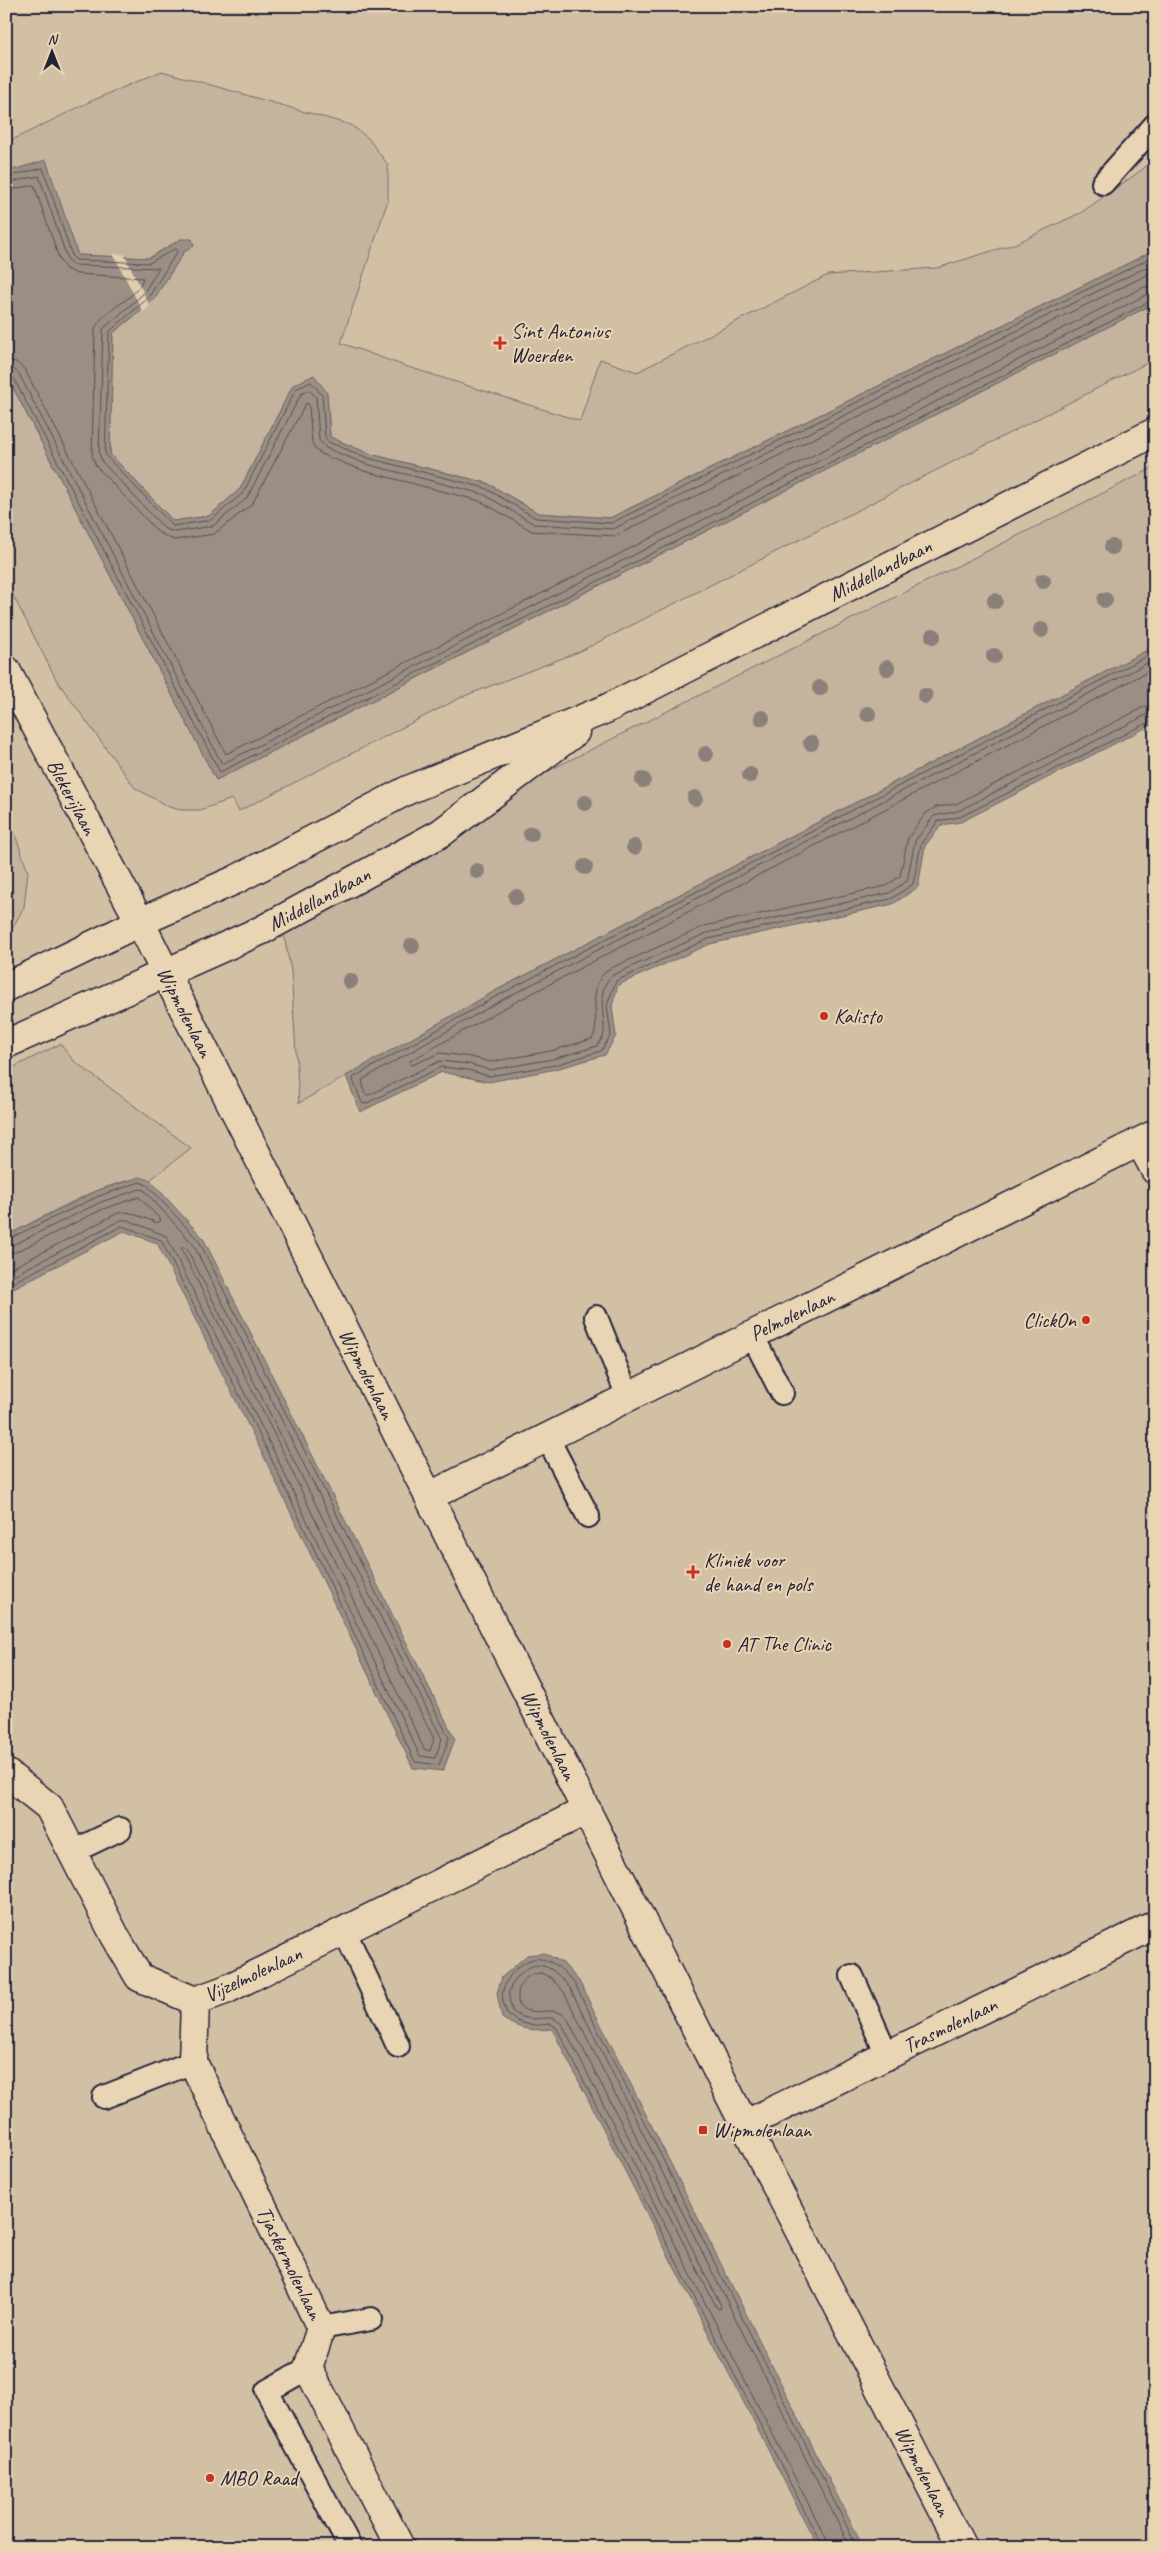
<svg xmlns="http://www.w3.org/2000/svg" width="1161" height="2553" font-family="Caveat,sans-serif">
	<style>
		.built { fill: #d2c0a5 }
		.green { fill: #c5b49d; stroke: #746b6c }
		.water { fill: #9b8f84; stroke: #6b6367 }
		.pier { fill: #e1ceae }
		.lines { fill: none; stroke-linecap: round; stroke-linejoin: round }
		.shore { stroke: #524e58; stroke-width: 1 }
		.service-casing { stroke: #22223b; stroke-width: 26 }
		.minor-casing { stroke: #22223b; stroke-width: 31 }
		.secondary-casing { stroke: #22223b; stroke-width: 31 }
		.service { stroke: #e9d5b3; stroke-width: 22 }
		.minor { stroke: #e9d5b3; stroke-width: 28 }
		.secondary { stroke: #e9d5b3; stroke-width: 28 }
		.tree { fill: #8a7f7a }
		.poi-dot { fill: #c8321e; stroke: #e9d5b3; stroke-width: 2 }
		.labels { text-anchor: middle; stroke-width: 4; stroke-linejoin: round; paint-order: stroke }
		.poi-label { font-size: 21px; fill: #22223b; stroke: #e9d5b3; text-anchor: start }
		.street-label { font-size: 21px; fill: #22223b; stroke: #e9d5b3 }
	</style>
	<rect width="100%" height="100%" fill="#e1ceae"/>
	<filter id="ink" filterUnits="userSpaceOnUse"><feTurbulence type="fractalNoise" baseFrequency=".02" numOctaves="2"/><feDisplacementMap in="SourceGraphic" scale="10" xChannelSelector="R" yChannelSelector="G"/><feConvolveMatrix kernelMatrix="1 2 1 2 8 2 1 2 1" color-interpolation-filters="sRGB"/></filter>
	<g filter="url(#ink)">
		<!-- built -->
		<path class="built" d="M6 6H1155V2547H6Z"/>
		<!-- green -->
		<path class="green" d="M162 71 351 125 368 138 388 165V200L341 343 402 365 580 421 600 359 637 372 828 275 937 268 1017 243 1082 212 1143 169 1155 157V250L610 518 538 513 487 483 370 454 330 437 327 393 293 385 240 489 209 516 173 521 110 454 113 333 152 302 184 252 194 246 181 239 149 258 77 255 46 161 6 172V143L89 102Z
			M1155 303V359L581 651 462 697 239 811 232 799 200 810H181L169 807 135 788 57 681 6 582V374L216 780Z
			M1155 467V646L495 991 299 1103 291 971 283 930 552 769Z
			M6 808 28 872 24 907 6 940Z
			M60 1044 74 1061 191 1148 150 1180C121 1171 36 1221 6 1236V1071Z"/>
		<!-- water -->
		<path class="water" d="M46 160 78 255 149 258 181 239H192L194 246 184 252 152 302 113 333 110 454 173 521 209 516 240 489 293 385 314 375 327 393 330 437 370 454 487 483 538 513 610 518 1155 250V303L216 780 6 374V172Z
			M1155 646V723L961 822 941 825 925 846 918 887 893 904 710 944 618 985 612 1006 616 1036 605 1055 556 1069 489 1082 442 1072 360 1112 346 1076 495 991Z
			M140 1177 150 1180 203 1238 455 1739 443 1771 413 1768 264 1457 157 1243 124 1231 6 1292V1236L96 1191Z
			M544 1953 563 1963 579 1981 863 2547H818L552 2029C531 2031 520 2030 502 2018L497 1993 502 1977 527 1955Z"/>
		<!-- pier -->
		<path class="pier" d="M113 254H124L150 306 143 312Z"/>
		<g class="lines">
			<!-- shore -->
			<path class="shore" d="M6 177 43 168 72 256 76 260 149 263 175 249 178 250 148 298 109 332 105 453 107 457 173 526 211 520 243 493 296 389 311 382 322 395 325 437 328 442 368 458 485 488 536 518 611 523 1155 256
				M6 183 39 176 67 258 72 265 159 268 143 294 103 329 99 453 102 462 165 529 175 532 213 526 247 498 301 394 309 390 316 397 319 440 326 448 366 464 483 494 534 524 613 529 1155 263
				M6 191 34 185 60 261 66 269 77 274 143 278C137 301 104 307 95 329L92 456 96 466 159 533 174 540 214 534 252 504 306 403 309 405 312 443 316 450 323 455 364 471 480 501 532 531 615 536 1155 271
				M6 360 16 362 25 370 226 754 1144 287 1155 285
				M6 367 13 368 19 374 222 764 1148 294 1155 292
				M6 373 13 377 220 772 1155 299
				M1155 652 497 996 354 1077 353 1080 362 1103 365 1104 441 1067 468 1070 489 1076 555 1065 601 1051 611 1035 607 1005 616 981 708 939 891 899 913 884 921 844 938 821 960 817 1155 719
				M1155 659 500 1001 362 1080 365 1094 369 1095 440 1061 469 1064 490 1070 553 1059 597 1046C600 1042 604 1037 604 1032 605 1014 595 989 613 975L707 933 889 893 907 881 915 841 934 816 958 811 1148 714 1155 712
				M1155 668 504 1008 410 1061 409 1064 412 1065 440 1053 471 1057 490 1062 551 1051 592 1039C603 1024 583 987 609 969L705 926 886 886 900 876 908 838 925 814 936 807 956 804 1144 707 1155 705
				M6 1240 99 1196 140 1182 147 1185 199 1241 449 1738 439 1765 415 1762 269 1454 161 1240 122 1226 6 1286
				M6 1246 13 1245 101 1202 140 1189 144 1190 193 1244 442 1739 435 1758 420 1756 274 1452 166 1236 128 1220H121L6 1279
				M183 1247 187 1249 434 1739 430 1751 424 1749 281 1448 182 1250Z
				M6 1254 16 1252 103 1209 139 1197 161 1220 158 1223 128 1212 118 1213 6 1271
				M541 1973 551 1978 564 1992 721 2306 720 2309 717 2308 567 2018C553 2003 534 2019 519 2006 515 1989 522 1974 541 1973Z
				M823 2547 556 2027 551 2024C533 2026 521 2026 507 2014 505 2008 501 1998 503 1991 506 1975 527 1953 545 1960 559 1965 566 1974 575 1984L857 2547
				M829 2547 827 2540 562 2024 553 2018C537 2018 526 2022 512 2011 511 2005 508 1997 509 1992 512 1979 529 1961 543 1966 555 1969 562 1979 570 1988L850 2547"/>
			<defs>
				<path id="service" d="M1103 183 1155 125
					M596 1317 628 1397
					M752 1335 782 1393
					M547 1437 588 1516
					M72 1852 120 1829
					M344 1930 398 2046
					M852 1976 887 2055
					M104 2097 193 2062
					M321 2328 371 2319
					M308 2368 267 2391 350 2547"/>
				<path id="minor" d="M6 670 140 922 736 2108 962 2547
					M1140 1142 1155 1170
					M430 1496 1155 1134
					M6 1773 49 1807 115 1936 139 1977 195 2001 225 1990 587 1810
					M195 2001 193 2062 321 2328 308 2368 400 2547
					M744 2125 1155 1925"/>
				<path id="secondary" d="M6 987 140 922 235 880 408 790 606 709 1155 432
					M6 1044 262 930 441 833 575 732"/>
			</defs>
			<!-- service casing -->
			<use href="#service" class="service-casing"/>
			<!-- minor casing -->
			<use href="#minor" class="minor-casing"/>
			<!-- secondary casing -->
			<use href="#secondary" class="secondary-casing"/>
			<!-- service -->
			<use href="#service" class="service"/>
			<!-- minor -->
			<use href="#minor" class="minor"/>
			<!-- secondary -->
			<use href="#secondary" class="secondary"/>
		</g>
		<!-- trees -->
		<g class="tree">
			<circle cx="1112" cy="547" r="8"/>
			<circle cx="1043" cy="581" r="8"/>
			<circle cx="1105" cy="600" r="8"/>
			<circle cx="995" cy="601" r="8"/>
			<circle cx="1041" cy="630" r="8"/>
			<circle cx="933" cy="636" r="8"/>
			<circle cx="994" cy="656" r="8"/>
			<circle cx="887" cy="668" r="8"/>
			<circle cx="820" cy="688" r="8"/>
			<circle cx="925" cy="696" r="8"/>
			<circle cx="868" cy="714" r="8"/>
			<circle cx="762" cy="718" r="8"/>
			<circle cx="811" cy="743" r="8"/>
			<circle cx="706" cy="754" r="8"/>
			<circle cx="750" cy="775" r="8"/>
			<circle cx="643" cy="780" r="8"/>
			<circle cx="695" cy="798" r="8"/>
			<circle cx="585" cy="803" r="8"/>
			<circle cx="531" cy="834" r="8"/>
			<circle cx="634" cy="847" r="8"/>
			<circle cx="585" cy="867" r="8"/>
			<circle cx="477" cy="871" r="8"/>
			<circle cx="516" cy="897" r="8"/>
			<circle cx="412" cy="946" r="8"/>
			<circle cx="350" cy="981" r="8"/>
		</g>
	</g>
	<!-- markers -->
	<g class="poi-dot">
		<path d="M497.5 335.5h5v5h5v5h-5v5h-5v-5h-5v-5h5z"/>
		<circle cx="824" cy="1016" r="5"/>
		<circle cx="1086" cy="1320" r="5"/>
		<path d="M690.5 1564.5h5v5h5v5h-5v5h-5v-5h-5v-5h5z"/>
		<circle cx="727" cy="1644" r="5"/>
		<rect x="698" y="2125" width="10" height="10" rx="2.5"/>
		<circle cx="210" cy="2478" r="5"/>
	</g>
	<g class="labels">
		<!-- poi labels -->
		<g class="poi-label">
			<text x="511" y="338">Sint Antonius<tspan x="511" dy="24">Woerden</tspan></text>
			<text x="834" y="1023">Kalisto</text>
			<text x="1076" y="1327" text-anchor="end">ClickOn</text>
			<text x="704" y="1567">Kliniek voor<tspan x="704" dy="24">de hand en pols</tspan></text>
			<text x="737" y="1651">AT The Clinic</text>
			<text x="713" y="2137">Wipmolenlaan</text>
			<text x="220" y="2485">MBO Raad</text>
		</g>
		<!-- street labels -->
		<g class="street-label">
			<text transform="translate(880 570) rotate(-27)" y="7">Middellandbaan</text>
			<text transform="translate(72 797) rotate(62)" y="7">Blekerijlaan</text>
			<text transform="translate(319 899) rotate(-28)" y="7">Middellandbaan</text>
			<text transform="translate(185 1012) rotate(63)" y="7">Wipmolenlaan</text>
			<text transform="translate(792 1315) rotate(-26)" y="7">Pelmolenlaan</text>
			<text transform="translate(367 1374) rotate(63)" y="7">Wipmolenlaan</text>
			<text transform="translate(549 1735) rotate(63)" y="7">Wipmolenlaan</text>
			<text transform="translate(253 1974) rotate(-25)" y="7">Vijzelmolenlaan</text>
			<text transform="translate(950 2025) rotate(-26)" y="7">Trasmolenlaan</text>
			<text transform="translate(290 2263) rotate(64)" y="7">Tjaskermolenlaan</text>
			<text transform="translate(923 2471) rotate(63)" y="7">Wipmolenlaan</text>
		</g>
	</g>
	<!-- margin -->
	<rect width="1161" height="2553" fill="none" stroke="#e9d5b3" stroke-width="25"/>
	<rect x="12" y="12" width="1136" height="2528" fill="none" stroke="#22223b" stroke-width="2" filter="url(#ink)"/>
	<!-- north arrow -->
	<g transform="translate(52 52)" stroke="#e9d5b3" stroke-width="4" paint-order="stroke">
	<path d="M0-4L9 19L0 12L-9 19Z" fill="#22223b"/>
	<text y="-8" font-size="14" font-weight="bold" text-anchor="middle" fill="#22223b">N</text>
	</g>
</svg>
